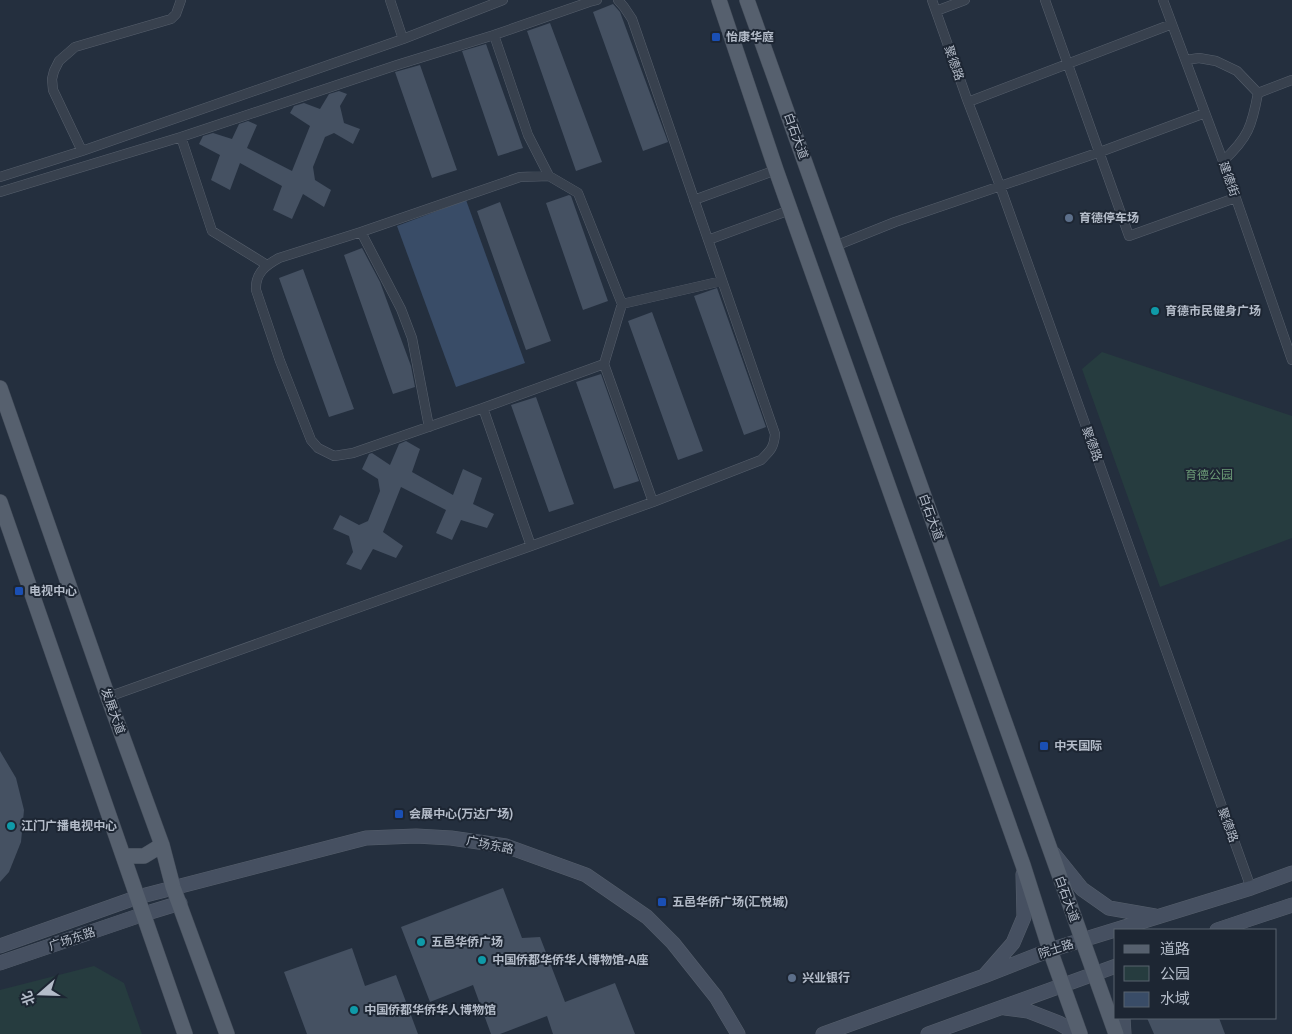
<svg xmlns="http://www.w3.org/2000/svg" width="1292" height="1034" font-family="Ubuntu,'Noto Sans SC',sans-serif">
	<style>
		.green { fill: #263c3f }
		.water { fill: #394c67 }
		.building { fill: #455162 }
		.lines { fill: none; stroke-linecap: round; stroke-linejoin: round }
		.minor-casing { stroke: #565f6c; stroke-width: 10 }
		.secondary-casing { stroke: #565f6c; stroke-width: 15 }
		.primary-casing { stroke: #414a57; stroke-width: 16 }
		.minor { stroke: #38414e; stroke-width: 9 }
		.secondary { stroke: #465061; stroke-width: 14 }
		.primary { stroke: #56606e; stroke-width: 15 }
		.transit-dot { fill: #1a4fb4; stroke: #1d2633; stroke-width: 2 }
		.service-dot { fill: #5c6f8a; stroke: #1d2633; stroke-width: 2 }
		.culture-dot { fill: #0f9aa8; stroke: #1d2633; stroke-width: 2 }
		.labels { text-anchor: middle; stroke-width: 4; stroke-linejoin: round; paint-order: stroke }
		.poi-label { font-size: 12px; font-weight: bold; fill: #b4bcc9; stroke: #1d2633; text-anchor: start }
		.street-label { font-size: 12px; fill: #b4bcc9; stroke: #1d2633 }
		.park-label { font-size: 12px; fill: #6b9a76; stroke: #1d2633 }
	</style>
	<rect width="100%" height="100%" fill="#242f3e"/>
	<!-- green -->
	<path class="green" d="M1102 352 1292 416V538L1160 587 1082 369Z
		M94 966 124 983 142 1034H0V990Z"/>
	<!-- water -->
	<path class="water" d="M466 200 525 363 456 387 397 226Z"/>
	<!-- building -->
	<path class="building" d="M613 4 620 12 668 142 643 151 593 12Z
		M550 23 602 162 576 171 527 31Z
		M486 44 523 148 498 156 462 51Z
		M420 65 457 170 432 178 395 72Z
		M339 91 347 94 340 106 344 123 360 129 353 144 334 133 325 137 313 167 315 180 331 190 324 207 303 194 292 219 273 210 282 186 240 163 230 190 211 180 220 155 199 144 203 136 213 133 232 139 239 124 248 121 257 125 247 148 292 171 310 126 290 113 294 106 304 103 320 109 329 94Z
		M569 195 571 196 608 301 583 310 546 203Z
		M500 202 551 341 526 350 477 211Z
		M362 248 380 282 411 366 415 387 393 394 344 255Z
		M303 269 354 409 329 417 279 278Z
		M717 288 766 427 744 435 694 296Z
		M652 312 703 451 678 460 628 321Z
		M601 374 639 481 614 489 576 382Z
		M536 397 574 504 549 512 511 405Z
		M406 441 420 449 412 472 453 495 463 469 482 478 473 504 494 514 487 528 461 520 452 540 436 533 446 510 401 487 383 532 403 546 396 558 373 549 361 570 346 564 353 552 349 536 333 529 340 515 359 525 368 521 380 491 378 479 362 469 369 454 372 453 390 465 399 444Z
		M0 751 16 778 24 810 21 842 9 872 0 882Z
		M503 888 522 938 540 937 565 1002 615 983 635 1034H553L547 1016 500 1034H491L473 985 430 1002 401 927Z
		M352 948 365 986 396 975 418 1034H307L284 972Z
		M1147 1018H1219L1225 1034H1154Z"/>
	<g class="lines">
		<defs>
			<path id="minor" d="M390 0 403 39
				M932 0 968 102 1000 186 1251 888
				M1045 0 1129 236 1235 198
				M1163 0 1223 161 1292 360
				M936 11 965 0
				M494 35 528 135 549 176
				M1186 60 1199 58 1216 61 1237 71 1258 93
				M1258 93 1292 80
				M968 102 1172 24
				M181 137 212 231 267 265
				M82 151 53 90 52 79 54 71 59 61 75 47 171 19 176 14 181 0
				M1223 161C1248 138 1252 126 1258 93
				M0 177 82 151 403 39 503 0
				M0 192 181 137 397 65 494 35 589 2 597 0
				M694 200 776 170
				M361 232 520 177 549 176 578 193 622 304
				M708 240 790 210
				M835 246 895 222 1100 152 1205 113
				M604 364 622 304 722 281
				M429 427 412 338 401 309 361 232 279 258C266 265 255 273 256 290L280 361 311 440 318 448 334 456 353 453 483 408
				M531 546 483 408 604 364 653 502
				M108 697 531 546 653 502 761 460C770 451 774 448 775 434L632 19 624 7 618 0"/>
			<path id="secondary" d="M1053 853 1082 889 1109 908 1155 916
				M1217 930 1292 905
				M0 946 138 897 366 838 416 836 451 838 506 846 586 875 647 917 673 943 716 997 738 1034
				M0 963 144 914 180 903
				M985 975 1013 943 1024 917 1023 874
				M1005 1008 1028 1011 1059 1023 1077 1034
				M1123 1018 1124 1034
				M823 1034 984 976 1050 950 1251 888 1292 873
				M928 1034 1116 966"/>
			<path id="primary" d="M719 0 776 170 1023 865 1050 950 1080 1034
				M747 0 1116 1034
				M0 388 108 697 162 845 173 887 227 1034
				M0 502 185 1034
				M124 856H144L162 845"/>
		</defs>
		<!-- minor casing -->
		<use href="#minor" class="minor-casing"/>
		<!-- secondary casing -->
		<use href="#secondary" class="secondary-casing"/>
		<!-- primary casing -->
		<use href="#primary" class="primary-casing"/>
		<!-- minor -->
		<use href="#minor" class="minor"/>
		<!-- secondary -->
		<use href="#secondary" class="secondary"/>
		<!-- primary -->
		<use href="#primary" class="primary"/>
	</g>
	<!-- markers -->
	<g class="transit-dot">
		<rect x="711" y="32" width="10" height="10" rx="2.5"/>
		<rect x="14" y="586" width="10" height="10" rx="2.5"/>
		<rect x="1039" y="741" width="10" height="10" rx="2.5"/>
		<rect x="394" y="809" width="10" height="10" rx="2.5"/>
		<rect x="657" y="897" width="10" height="10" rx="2.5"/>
	</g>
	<g class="service-dot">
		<circle cx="1069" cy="218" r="5"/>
		<circle cx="792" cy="978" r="5"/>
	</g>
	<g class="culture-dot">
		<circle cx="1155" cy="311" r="5"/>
		<circle cx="11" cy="826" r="5"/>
		<circle cx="421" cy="942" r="5"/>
		<circle cx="482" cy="960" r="5"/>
		<circle cx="354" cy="1010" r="5"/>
	</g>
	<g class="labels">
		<!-- poi labels -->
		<g class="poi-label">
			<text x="726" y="41">怡康华庭</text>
			<text x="1079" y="222">育德停车场</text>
			<text x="1165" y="315">育德市民健身广场</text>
			<text x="29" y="595">电视中心</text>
			<text x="1054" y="750">中天国际</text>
			<text x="409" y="818">会展中心(万达广场)</text>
			<text x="21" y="830">江门广播电视中心</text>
			<text x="672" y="906">五邑华侨广场(汇悦城)</text>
			<text x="431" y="946">五邑华侨广场</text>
			<text x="492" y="964">中国侨都华侨华人博物馆-A座</text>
			<text x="802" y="982">兴业银行</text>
			<text x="364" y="1014">中国侨都华侨华人博物馆</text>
		</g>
		<!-- street labels -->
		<g class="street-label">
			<text transform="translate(954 63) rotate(71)" y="4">聚德路</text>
			<text transform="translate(796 136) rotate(70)" y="4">白石大道</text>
			<text transform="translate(1229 179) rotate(71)" y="4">建德街</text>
			<text transform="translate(1092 444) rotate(70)" y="4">聚德路</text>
			<text transform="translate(931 517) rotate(70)" y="4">白石大道</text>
			<text transform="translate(113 711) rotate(70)" y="4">发展大道</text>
			<text transform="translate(1228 825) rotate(70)" y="4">聚德路</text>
			<text transform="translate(490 845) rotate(11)" y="4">广场东路</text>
			<text transform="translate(1067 899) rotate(70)" y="4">白石大道</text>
			<text transform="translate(72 939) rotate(-19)" y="4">广场东路</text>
			<text transform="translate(1056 949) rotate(-18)" y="4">院士路</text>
		</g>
		<!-- park labels -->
		<g class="park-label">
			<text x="1209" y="479">育德公园</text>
		</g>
	</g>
	<!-- legend -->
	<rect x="1114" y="929" width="162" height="90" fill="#1d2633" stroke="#59626f"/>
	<rect x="1124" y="945" width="25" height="8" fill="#56606e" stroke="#59626f"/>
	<text x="1160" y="954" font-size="15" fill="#b4bcc9">道路</text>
	<rect x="1124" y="966" width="25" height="15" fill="#263c3f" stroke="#59626f"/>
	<text x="1160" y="979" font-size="15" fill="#b4bcc9">公园</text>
	<rect x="1124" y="992" width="25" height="15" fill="#394c67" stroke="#59626f"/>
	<text x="1160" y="1004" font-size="15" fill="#b4bcc9">水域</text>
	<!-- north arrow -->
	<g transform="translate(40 994) rotate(250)" stroke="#1d2633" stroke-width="4" paint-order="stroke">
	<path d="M0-4L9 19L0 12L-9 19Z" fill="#b4bcc9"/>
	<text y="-8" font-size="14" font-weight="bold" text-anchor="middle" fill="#b4bcc9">北</text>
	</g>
</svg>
